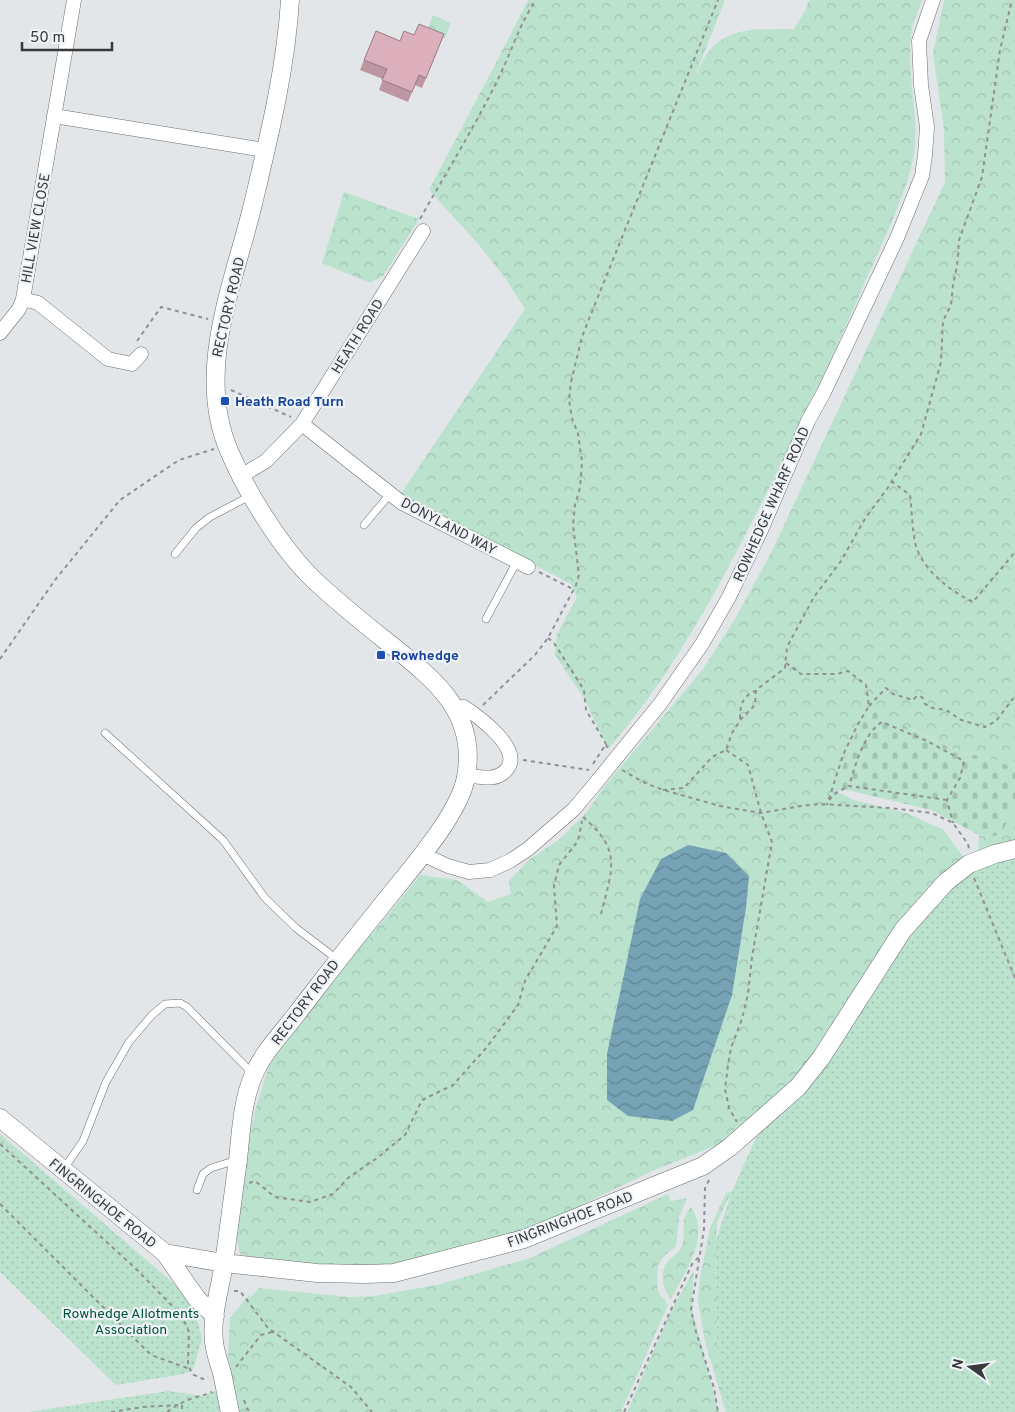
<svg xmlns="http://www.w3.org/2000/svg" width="1015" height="1412" font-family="Overpass,sans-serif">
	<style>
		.grass { fill: url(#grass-dots) }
		.forest { fill: url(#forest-crowns); fill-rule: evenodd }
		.cemetery { fill: url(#cemetery-stones) }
		.water { fill: url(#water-waves) }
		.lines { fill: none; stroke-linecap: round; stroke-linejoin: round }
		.service-casing { stroke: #6a6d70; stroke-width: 8 }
		.minor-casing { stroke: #6a6d70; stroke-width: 15 }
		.tertiary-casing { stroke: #6a6d70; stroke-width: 19 }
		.path { stroke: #8f9194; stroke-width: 2; stroke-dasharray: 4 4; stroke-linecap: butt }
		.service { stroke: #fff; stroke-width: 7 }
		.minor { stroke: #fff; stroke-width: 14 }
		.tertiary { stroke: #fff; stroke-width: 18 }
		.wall { fill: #bd96a2 }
		.building { fill: #dcafbc; stroke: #9a7a84 }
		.transit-dot { fill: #1a4fb4; stroke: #eff3f7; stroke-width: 2 }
		.labels { text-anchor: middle; stroke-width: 4.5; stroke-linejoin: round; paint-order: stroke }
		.street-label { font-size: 14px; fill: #38393b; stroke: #eff3f7 }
		.transit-label { font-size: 14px; font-weight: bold; fill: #164399; stroke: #eff3f7; text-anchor: start }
		.park-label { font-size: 14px; fill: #005336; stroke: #eff3f7 }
	</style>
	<defs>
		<pattern id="grass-dots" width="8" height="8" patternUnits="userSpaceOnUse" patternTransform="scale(1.25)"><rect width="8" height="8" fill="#bbe2cd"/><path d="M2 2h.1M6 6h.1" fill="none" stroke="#a2c3b1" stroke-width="1.8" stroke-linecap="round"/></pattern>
		<pattern id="forest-crowns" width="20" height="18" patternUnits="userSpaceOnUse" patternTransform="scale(1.25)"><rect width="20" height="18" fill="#bbe2cd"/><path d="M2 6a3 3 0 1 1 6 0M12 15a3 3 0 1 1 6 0" fill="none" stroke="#a2c3b1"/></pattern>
		<pattern id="cemetery-stones" width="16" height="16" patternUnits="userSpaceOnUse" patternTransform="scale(1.25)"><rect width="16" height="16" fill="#bbe2cd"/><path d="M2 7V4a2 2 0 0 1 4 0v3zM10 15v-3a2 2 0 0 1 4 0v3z" fill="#a2c3b1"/></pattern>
		<pattern id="water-waves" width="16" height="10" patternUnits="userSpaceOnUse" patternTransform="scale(1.25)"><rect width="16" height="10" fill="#75a2b4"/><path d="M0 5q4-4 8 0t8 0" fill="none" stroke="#618594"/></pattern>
	</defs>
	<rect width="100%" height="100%" fill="#e2e6e9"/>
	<!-- grass -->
	<path class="grass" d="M1015 844V1412H726L718 1386 715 1244 732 1191 774 1098 817 1051 845 996 915 904Z
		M0 1134 179 1288 196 1315 202 1339 193 1370 184 1374 116 1385 0 1272Z
		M220 1388 241 1412H28L168 1391 204 1396Z"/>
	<!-- forest -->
	<path class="forest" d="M528 0H725L695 76C700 67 704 56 711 49 732 25 765 30 794 29L805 11 809 0H922C918 11 912 24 911 36 906 79 923 125 911 168 898 215 874 259 856 303 826 372 793 439 760 506 717 591 671 677 608 749L584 698 555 655 557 634 577 597 571 584 400 495 525 309 503 275 479 245 429 190C462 127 496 64 528 0Z
		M944 0H1015V764L1010 766 982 756 961 753 912 729 887 719 836 791 853 800 906 813 944 830 963 857 915 904 845 996 817 1051 776 1102 731 1139 650 1172 532 1229 361 1272 297 1271 240 1254 231 1216 255 1111 271 1059 318 994 377 928 420 875 457 880 488 902 511 894 509 881 530 859 560 839 587 812 604 787 703 669 735 619 771 553 945 182 944 130 933 54ZM749 876 746 908 732 995Z
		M433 15 451 23 445 38 427 31Z
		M344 192 419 219 383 276 370 283 322 263Z
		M1015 807V844L978 853 979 835 990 837Z
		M732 1191 717 1222 715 1264 718 1375 729 1412H726L705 1342 698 1301 700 1278 710 1228 726 1193Z
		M668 1194 671 1201 687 1198 679 1217 676 1246 664 1256 658 1265 657 1284 659 1293 668 1305 621 1412H235L229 1382 228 1357 230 1318 249 1295 250 1298 259 1288 349 1297 374 1296 437 1285 530 1258Z
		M691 1207C711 1238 685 1271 671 1299 663 1291 659 1272 667 1262 671 1257 679 1254 681 1248 688 1233 677 1223 691 1207Z
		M694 1270 692 1302 693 1313 719 1412H627L671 1311Z"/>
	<!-- cemetery -->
	<path class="cemetery" d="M867 708 961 753 982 756 1010 766 1015 764V807L1001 834 990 837 979 835 931 810 847 790 836 791 845 759Z"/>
	<!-- water -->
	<path class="water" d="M688 845 726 853 749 876 746 908 732 995 693 1110 672 1121 628 1116 607 1100V1054L640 899 661 859Z"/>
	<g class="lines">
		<defs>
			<path id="service" d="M364 525 390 494
				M175 554 196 528 210 517 252 495
				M486 619 517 561
				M105 733 223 840 265 898 296 928 338 960
				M63 1170 83 1141 106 1082 129 1042 152 1015 165 1004 180 1003 187 1007 253 1074
				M197 1190 203 1174 211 1168 237 1160"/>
			<path id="minor" d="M54 116 265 150
				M23 299 38 303 108 359 132 364 141 354
				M0 333 19 309 23 299 74 0
				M302 424 402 503 528 567
				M241 476 266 461 302 424 423 231
				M455 708 464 707C479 717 523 749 507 769 497 782 480 777 466 775
				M422 854 448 866 469 872 490 870 510 861 528 849 574 809 595 784 660 704 702 644 729 597 761 530 808 421 824 392 897 238 922 176 925 155 927 127 921 85 919 41 933 0"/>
			<path id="tertiary" d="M0 1118 165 1253 224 1263 317 1273 366 1274 394 1273 524 1239 703 1166 730 1147 798 1087 821 1058 903 930 946 882 969 864 995 854 1015 849
				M165 1253 197 1299 215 1316
				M230 1412C227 1399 225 1386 222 1373 219 1363 215 1352 214 1342 211 1316 220 1289 224 1263 229 1229 233 1195 238 1160 241 1132 242 1101 254 1074 263 1053 281 1034 295 1016 323 980 350 944 379 909 404 876 459 817 466 777 478 710 431 677 386 641 361 621 336 601 313 579 282 549 247 493 230 453 194 373 234 283 253 204 269 137 286 68 290 0"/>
		</defs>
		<!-- service casing -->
		<use href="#service" class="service-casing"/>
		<!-- minor casing -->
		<use href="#minor" class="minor-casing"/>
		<!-- tertiary casing -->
		<use href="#tertiary" class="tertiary-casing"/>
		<!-- path -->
		<path class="path" d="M420 219C447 171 476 125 500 75 512 50 520 23 536 0
			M137 341 161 307 208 319
			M231 390 291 417
			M891 481 910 495C912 511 912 527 915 542 920 568 951 592 973 602L1015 552
			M539 572 573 589
			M548 638 554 643 584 690 586 710 606 744
			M0 659 55 580 120 500 179 460 214 449
			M786 663 801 674H837L848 671 866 685 869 706 858 724 843 755 827 805
			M483 705 535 655 548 638 576 585 579 575 573 525 575 505 580 488 582 462 578 434 572 418 569 400 571 382 582 337 589 319 718 0
			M869 706 886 688 893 694 913 700 917 696 922 697 925 704 933 708 946 710 961 720 985 727 996 721 1015 696
			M740 719C740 705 742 697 755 691
			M726 750 748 765 761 813 772 842 752 957 748 994 742 1019 731 1048 728 1065 725 1089 729 1108 737 1122
			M523 760 589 770
			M593 764 606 744 607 748
			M622 770 647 784 667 791 720 806 761 813 801 806 819 804 890 808 932 813 953 823 968 844 969 849
			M663 790 684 788 712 757 726 750 732 733 741 719 755 705 756 690 785 668 787 647 814 597 841 561 866 517 887 489 921 434 941 362 943 321 951 305 953 285 957 266 959 240 982 177 1000 50 1012 0
			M829 800 836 793 849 786
			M947 800 849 786C855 766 864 733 882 722L927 741 964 761 960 778 947 800 953 823
			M583 817C623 851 612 869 601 914
			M974 878 1015 978
			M0 1144 136 1269 182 1316 189 1332 188 1364 192 1374 203 1379 208 1377
			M709 1180 705 1188 704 1229 691 1310 696 1332 714 1388 718 1412
			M249 1183 255 1181 275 1197 310 1202 333 1194 348 1178 377 1158 405 1135 422 1100 453 1085 487 1047 518 1005 525 981 557 926 554 886 559 865 578 841 582 821
			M0 1204 151 1355 190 1369
			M234 1291H240L268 1328 351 1387 372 1412
			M236 1367 261 1335 272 1332
			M244 1400 247 1409 253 1412
			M182 1405V1412
			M111 1412 143 1407 178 1405
			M167 1412C174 1407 181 1403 188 1400 196 1396 204 1396 212 1392
			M624 1412 692 1264 699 1257"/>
		<!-- service -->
		<use href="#service" class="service"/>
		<!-- minor -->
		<use href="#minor" class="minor"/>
		<!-- tertiary -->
		<use href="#tertiary" class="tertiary"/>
	</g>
	<!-- wall -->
	<path class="wall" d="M444 34 422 88 415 85 408 102 379 90 383 79 360 70 364 60 400 41 414 35Z"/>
	<!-- building -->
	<path class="building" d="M419 24 444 34 426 78 419 75 412 92 382 80 387 69 364 60 376 31 400 41 404 31 414 35Z"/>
	<!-- markers -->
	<g class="transit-dot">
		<rect x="220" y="396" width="10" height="10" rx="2.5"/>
		<rect x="376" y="650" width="10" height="10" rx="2.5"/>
	</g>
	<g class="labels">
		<!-- street labels -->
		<g class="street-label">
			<text transform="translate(35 228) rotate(-80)" y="5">HILL VIEW CLOSE</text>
			<text transform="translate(228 307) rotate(-77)" y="5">RECTORY ROAD</text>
			<text transform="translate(357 336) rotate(-58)" y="5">HEATH ROAD</text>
			<text transform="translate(771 504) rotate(-66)" y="5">ROWHEDGE WHARF ROAD</text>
			<text transform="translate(449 526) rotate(28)" y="5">DONYLAND WAY</text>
			<text transform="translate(305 1002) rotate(-53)" y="5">RECTORY ROAD</text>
			<text transform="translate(103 1203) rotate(39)" y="5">FINGRINGHOE ROAD</text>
			<text transform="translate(570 1219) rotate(-21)" y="5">FINGRINGHOE ROAD</text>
		</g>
		<!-- transit labels -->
		<g class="transit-label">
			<text x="235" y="406">Heath Road Turn</text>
			<text x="391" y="660">Rowhedge</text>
		</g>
		<!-- park labels -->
		<g class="park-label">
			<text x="131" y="1318">Rowhedge Allotments<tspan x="131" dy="16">Association</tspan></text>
		</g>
	</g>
	<!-- north arrow -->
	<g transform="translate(970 1367) rotate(284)" stroke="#eff3f7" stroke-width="4" paint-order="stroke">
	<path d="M0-4L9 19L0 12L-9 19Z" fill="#38393b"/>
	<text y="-8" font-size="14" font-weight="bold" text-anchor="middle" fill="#38393b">N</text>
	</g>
	<!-- scale -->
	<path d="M22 42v8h90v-8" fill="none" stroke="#38393b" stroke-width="2.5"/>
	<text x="30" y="42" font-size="15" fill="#38393b" stroke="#eff3f7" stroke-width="4" paint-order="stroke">50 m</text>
</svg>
